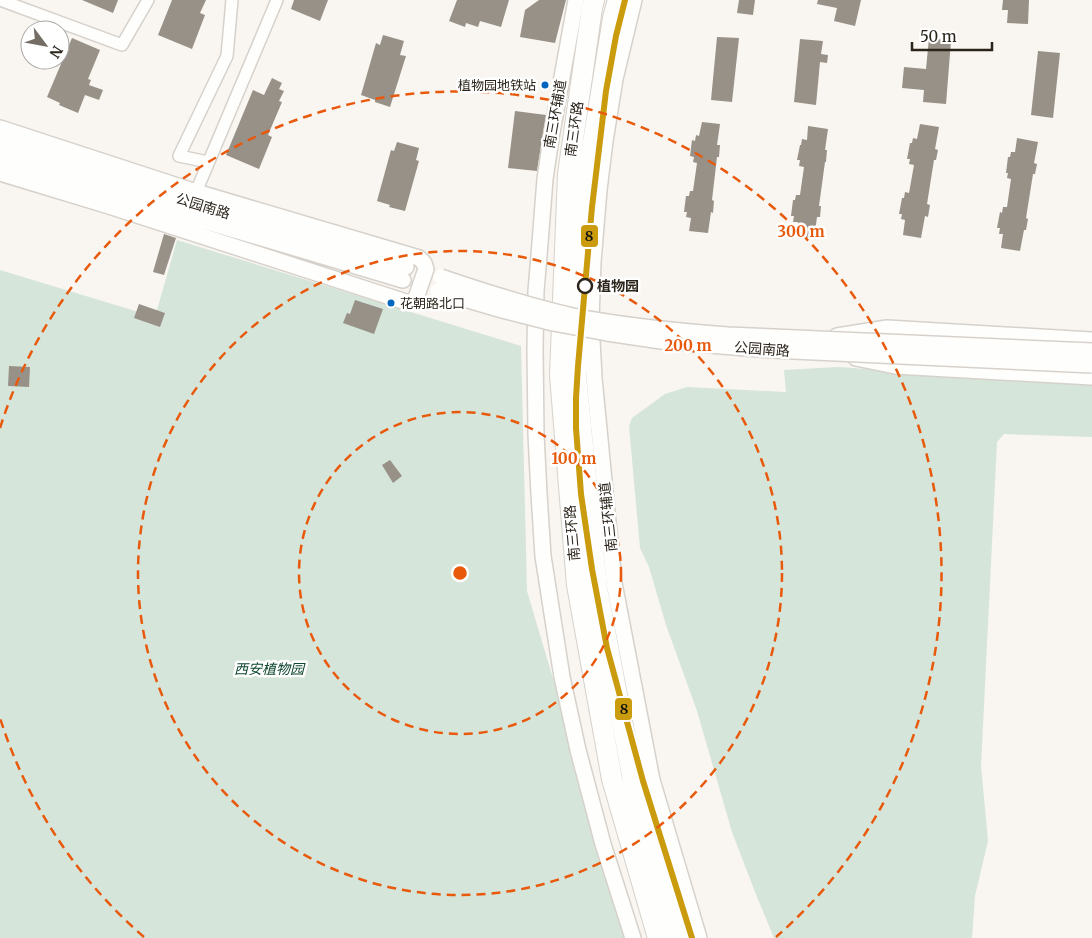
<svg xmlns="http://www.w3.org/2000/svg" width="1092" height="938" font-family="Merriweather,'Noto Sans SC',serif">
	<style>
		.green { fill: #d6e5d9 }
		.building { fill: #989188 }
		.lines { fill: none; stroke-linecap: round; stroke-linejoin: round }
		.street-casing { stroke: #d6d1ca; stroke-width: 14 }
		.secondary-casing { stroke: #d6d1ca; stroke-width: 18 }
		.highway-casing { stroke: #d6d1ca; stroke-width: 22 }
		.street { stroke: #fefefd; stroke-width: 11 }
		.secondary { stroke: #fefefd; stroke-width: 15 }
		.highway { stroke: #fefefd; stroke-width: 20 }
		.secondary-bridge-casing { stroke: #d6d1ca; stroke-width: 18; stroke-linecap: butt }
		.secondary-bridge { stroke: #fefefd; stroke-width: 15 }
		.metro-1-casing { stroke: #fff; stroke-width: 10 }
		.metro-1 { stroke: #ca9c0d; stroke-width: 6 }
		.ring { fill: none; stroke: #e8590c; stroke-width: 2.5; stroke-dasharray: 9 6 }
		.bus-dot { fill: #0065bd; stroke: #fff; stroke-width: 2 }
		.stop-dot { fill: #fff; stroke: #2b241b; stroke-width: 2.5 }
		.labels { text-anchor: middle; stroke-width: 5; stroke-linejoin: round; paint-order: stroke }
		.bus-label { font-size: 13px; fill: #2b241b; stroke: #fff; text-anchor: end }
		.street-label { font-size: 14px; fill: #2b241b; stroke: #fff }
		.stop-label { font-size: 14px; font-weight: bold; fill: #2b241b; stroke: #fff; text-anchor: start }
		.park-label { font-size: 14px; font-style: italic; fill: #0d472d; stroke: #fff }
		.centre { fill: #e8590c; stroke: #fff; stroke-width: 2.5 }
		.ring-label { font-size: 15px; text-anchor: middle; font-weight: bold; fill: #e8590c; stroke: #fff; stroke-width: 5; stroke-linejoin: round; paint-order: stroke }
		.line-badge { stroke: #fff; stroke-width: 2 }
		.pale-badge-label { font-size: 14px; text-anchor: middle; font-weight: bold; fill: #111 }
	</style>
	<rect width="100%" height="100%" fill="#f9f5f0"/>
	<!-- green -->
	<path class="green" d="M177 240 521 346 527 591 630 938H0V270L155 317Z
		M838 367 1092 385V437L1004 434 997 442 981 766 988 841 975 896 972 938H774L755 892 732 832 697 711 666 625 649 567 640 548 629 426 632 418 665 394 687 387 786 392 784 370Z"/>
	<!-- building -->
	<path class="building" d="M82 0H118L113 13Z
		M172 0H206L200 13 205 15 192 49 158 35Z
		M294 0H328L320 21 291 9Z
		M457 0H509L501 27 480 21 478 27 466 23 465 27 449 21Z
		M539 0H566L555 43 520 37 525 10Z
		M739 0H755L753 15 737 13Z
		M818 0H861L855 26 834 21 837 8 817 4Z
		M1003 0H1029L1028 24 1007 23 1008 10H1002Z
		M383 35 404 41 400 55 406 56 390 107 375 102V100L361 95 376 43 380 45Z
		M717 37 739 38 732 102 711 100Z
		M72 38 100 50 88 79 91 80 89 85 103 90 99 100 85 95 78 113 59 105 60 103 47 97Z
		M929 38 951 41 946 104 923 102 924 90 902 88 904 67 926 69Z
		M800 39 823 41 821 54 828 55 827 63 820 62 816 105 794 102Z
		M1038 51 1060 53 1053 118 1031 115Z
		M272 78 282 83 279 89 284 91 279 101 282 102 268 135 272 137 259 169 226 155 253 90 264 95Z
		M515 111 546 115 537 171 508 168Z
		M702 122 720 124 717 145H720L719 157H717L712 200 714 201 713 213 711 212 708 233 689 231 691 218 686 217 687 212H684L686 196H689L690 191H693L697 163 693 162 694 157 690 156 692 140 695 141 696 135 699 136Z
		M920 124 939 127 935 149 938 150 936 160H934L927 204 930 205 928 217 925 216 921 238 903 235 905 220 901 219 902 214H899L902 198H904L905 192 909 193 914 165 909 164 910 159H907L910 143H912L913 138 917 139Z
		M808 126 828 129 825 150H827L826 162H825L819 206H821L820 217H817L814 239 796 236 798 222H793L794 216H791L793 200H795L796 195H800L804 167 799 166 800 160H797L800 145H801L802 139 807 140Z
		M1017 138 1038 142 1034 163 1037 164 1035 174H1033L1026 218 1028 219 1026 230H1024L1020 251 1001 248 1003 234H999L1000 228H997L1000 212 1002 213 1003 207H1007L1011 179 1007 178 1008 173H1006L1008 157H1010L1011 152H1015Z
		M397 142 419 148 416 160 419 161 405 211 389 207 390 205 377 201 391 150 394 151Z
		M164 234 176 238 164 275 153 272Z
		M355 300 383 309 374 334 343 323 347 313 350 314Z
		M139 304 165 313 160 327 134 318Z
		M9 366 30 367 29 387 8 386Z
		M390 460 402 476 393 483 382 465Z"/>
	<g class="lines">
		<defs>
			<path id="street" d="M0 0 122 45 148 0
				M208 162 179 156 227 56 232 0
				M196 192 277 0"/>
			<path id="secondary" d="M576 0 552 132 545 179 540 243 536 291 535 348 536 434 539 494 543 556 562 677 578 750 603 844 633 938
				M634 0 615 79 605 141 599 190 593 262 591 321 594 378 614 583 652 780 699 938
				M0 128 196 192 419 258 424 263 426 269 416 298 412 302H406L109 206 0 173
				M0 143 59 163 406 267
				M0 158 43 173 403 280
				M837 336 887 328 1092 340
				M856 358 895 366 1092 377"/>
			<path id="highway" d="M594 0 592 8 568 174 560 375 577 585 612 779 658 938
				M618 0 613 18 586 186 576 376 597 588 633 780 678 938"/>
		</defs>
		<!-- street casing -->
		<use href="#street" class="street-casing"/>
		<!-- secondary casing -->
		<use href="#secondary" class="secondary-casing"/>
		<!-- highway casing -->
		<use href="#highway" class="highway-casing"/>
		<!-- street -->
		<use href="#street" class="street"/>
		<!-- secondary -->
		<use href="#secondary" class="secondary"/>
		<!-- highway -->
		<use href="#highway" class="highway"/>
		<defs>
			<path id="secondary-bridge" d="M441 277C485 292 529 306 573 316 624 326 676 331 728 335L1092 351
				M438 291 502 310 553 323 607 333 661 341 772 350 1092 365"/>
		</defs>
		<!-- secondary-bridge casing -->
		<use href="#secondary-bridge" class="secondary-bridge-casing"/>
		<!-- secondary-bridge -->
		<use href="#secondary-bridge" class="secondary-bridge"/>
		<defs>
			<path id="metro-1" d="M625 0 616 36 606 91 592 207 578 366 576 398V428L581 494 592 569 607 648 643 781 692 938"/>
		</defs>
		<!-- metro-1 casing -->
		<use href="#metro-1" class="metro-1-casing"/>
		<!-- metro-1 -->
		<use href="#metro-1" class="metro-1"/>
	</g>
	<!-- distance rings -->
	<g class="ring">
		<circle cx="460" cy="573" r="161"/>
		<circle cx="460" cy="573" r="322"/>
		<path d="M144 937A482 482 0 0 1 0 718M0 428A482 482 0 1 1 776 937"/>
	</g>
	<!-- markers -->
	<g class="bus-dot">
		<circle cx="545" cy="85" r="4.5"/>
		<circle cx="391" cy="303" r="4.5"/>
	</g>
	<circle class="stop-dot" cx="585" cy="286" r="7"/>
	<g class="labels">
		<!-- bus labels -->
		<g class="bus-label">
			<text x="536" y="90">植物园地铁站</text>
			<text x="400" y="308" text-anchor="start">花朝路北口</text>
		</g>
		<!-- street labels -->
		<g class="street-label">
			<text transform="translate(555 114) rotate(-80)" y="5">南三环辅道</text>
			<text transform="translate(574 129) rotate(-82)" y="5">南三环路</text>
			<text transform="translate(203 206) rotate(17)" y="5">公园南路</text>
			<text transform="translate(762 349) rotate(4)" y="5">公园南路</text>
			<text transform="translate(608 517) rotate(-96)" y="5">南三环辅道</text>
			<text transform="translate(572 533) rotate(-95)" y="5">南三环路</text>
		</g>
		<!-- stop labels -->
		<g class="stop-label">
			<text x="597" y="291">植物园</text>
		</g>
		<!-- park labels -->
		<g class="park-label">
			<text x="269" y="674">西安植物园</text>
		</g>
	</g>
	<circle cx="460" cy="573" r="8" class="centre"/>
	<g class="ring-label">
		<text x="801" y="237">300 m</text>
		<text x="688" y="351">200 m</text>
		<text x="574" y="464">100 m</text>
	</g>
	<g class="line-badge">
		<rect x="580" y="224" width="19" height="24" rx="5" fill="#ca9c0d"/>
		<rect x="614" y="697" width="19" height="24" rx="5" fill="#ca9c0d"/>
	</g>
	<g class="pale-badge-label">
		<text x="589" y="241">8</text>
		<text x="624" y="714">8</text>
	</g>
	<!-- north arrow -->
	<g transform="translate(45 45) rotate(122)"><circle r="24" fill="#ffffff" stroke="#aaa7a4"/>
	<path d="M0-4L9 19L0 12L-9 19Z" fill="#736d66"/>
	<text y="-8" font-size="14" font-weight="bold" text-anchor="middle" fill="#2b241b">N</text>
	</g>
	<!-- scale -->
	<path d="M912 42v8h80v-8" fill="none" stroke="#2b241b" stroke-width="2.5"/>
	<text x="920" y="42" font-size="15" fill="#2b241b" stroke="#ffffff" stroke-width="4" paint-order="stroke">50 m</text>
</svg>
